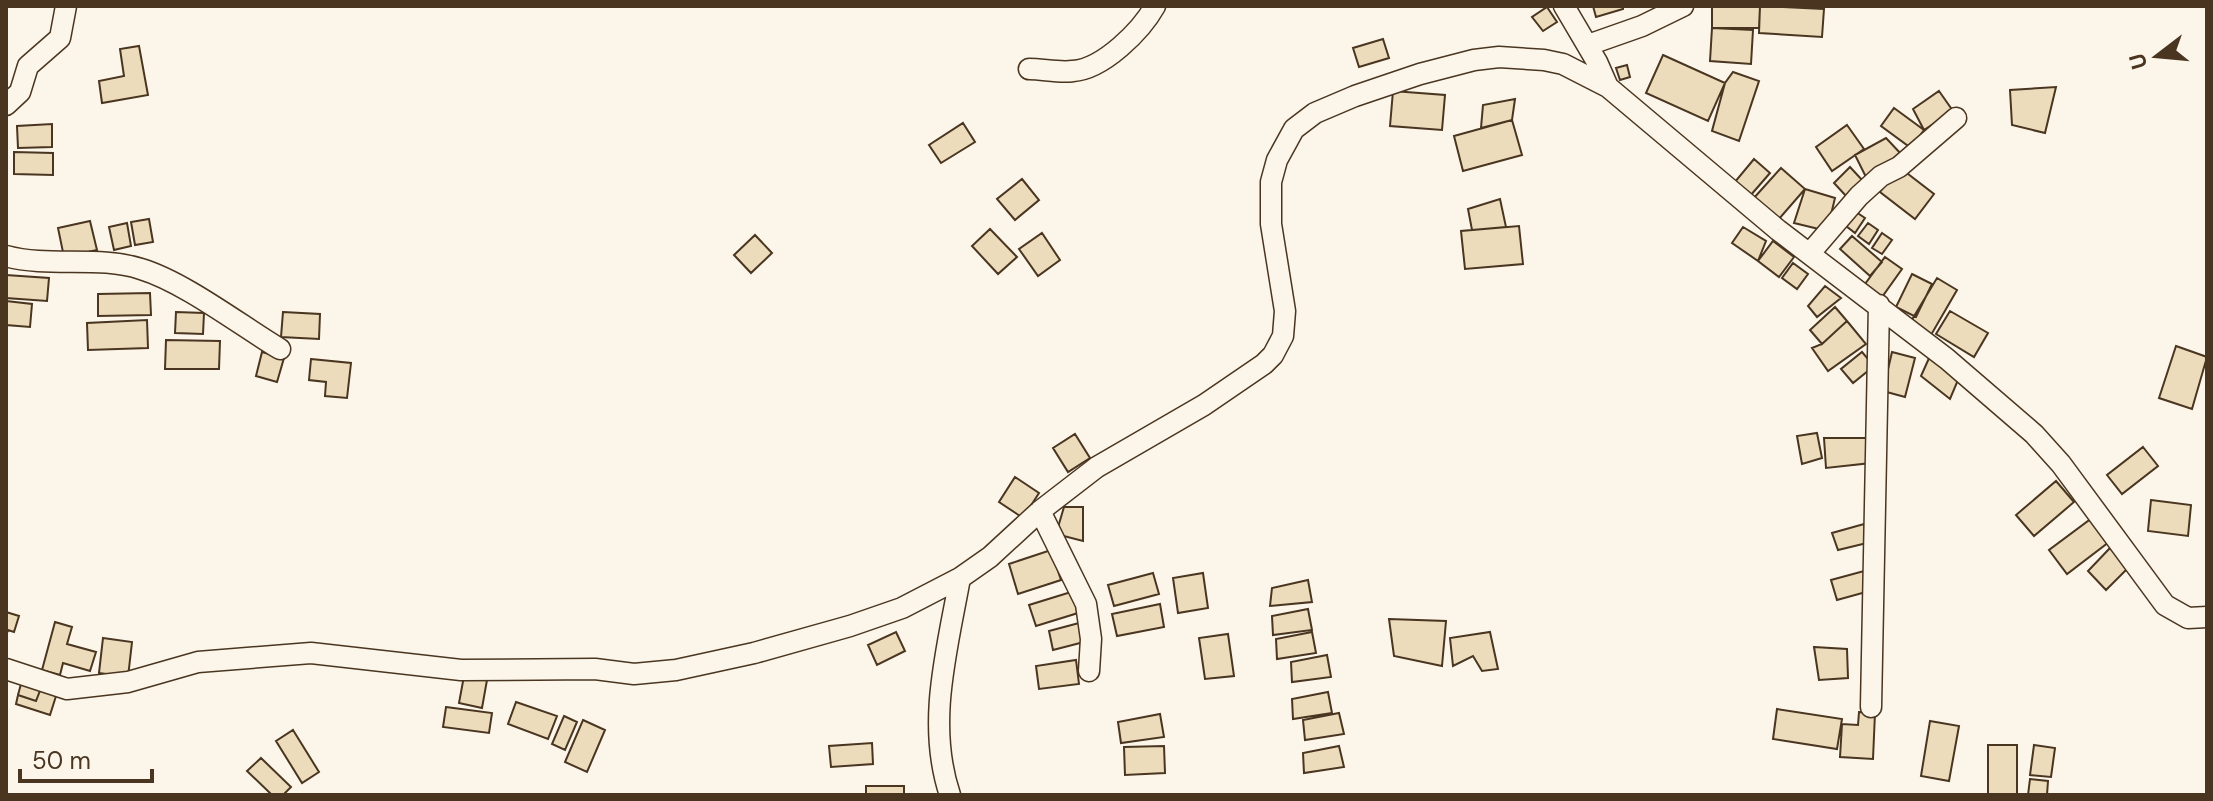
<svg xmlns="http://www.w3.org/2000/svg" width="2213" height="801" font-family="'DM Sans',sans-serif">
	<style>
		.building { fill: #ecdcbc; stroke: #4a3520; stroke-width: 2 }
		.lines { fill: none; stroke-linecap: round; stroke-linejoin: round }
		.minor-casing { stroke: #4a3520; stroke-width: 23 }
		.minor { stroke: #fbf6e9; stroke-width: 20 }
	</style>
	<rect width="100%" height="100%" fill="#fbf6e9"/>
	<!-- building -->
	<path class="building" d="M1593 6H1623V9L1596 17Z
		M1712 6H1760L1759 28H1712Z
		M1760 6 1824 9 1822 37 1759 33Z
		M1547 7 1557 22 1543 31 1532 17Z
		M1712 28 1753 30 1751 64 1710 61Z
		M1383 39 1389 58 1359 67 1353 48Z
		M139 46 148 95 102 103 99 81 124 76 120 49Z
		M1663 55 1725 83 1708 121 1646 93Z
		M1627 65 1630 77 1620 80 1616 68Z
		M1733 72 1759 81 1739 141 1712 131 1725 83Z
		M2056 87 2045 133 2012 125 2010 90Z
		M1393 91 1445 95 1442 130 1390 126Z
		M1939 91 1953 111 1924 130 1913 109Z
		M1515 99 1512 120 1481 128 1483 105Z
		M1894 108 1924 130 1911 148 1881 126Z
		M1512 120 1522 155 1463 171 1454 136Z
		M963 123 975 142 941 163 929 145Z
		M52 124V147L18 148 17 126Z
		M1847 125 1864 149 1832 171 1816 147Z
		M1886 138 1903 156 1866 177 1855 155Z
		M14 152 53 153V175L14 174Z
		M1754 159 1770 173 1750 196 1734 183Z
		M1850 167 1863 181 1847 197 1834 183Z
		M1899 167 1934 194 1915 219 1880 192Z
		M1781 168 1805 189 1778 220 1753 199Z
		M1022 179 1039 200 1015 220 997 199Z
		M1805 189 1835 198 1827 231 1794 223Z
		M1500 199 1506 227 1472 230 1468 209Z
		M1856 212 1865 218 1855 233 1846 226Z
		M149 219 153 242 135 245 131 222Z
		M90 221 97 250 64 257 58 228Z
		M127 223 131 246 114 250 109 227Z
		M1868 223 1878 230 1869 244 1858 236Z
		M1519 226 1523 264 1465 269 1461 231Z
		M1743 227 1766 241 1758 261 1732 243Z
		M990 229 1017 257 998 274 972 246Z
		M1042 233 1060 260 1038 276 1019 249Z
		M1882 233 1892 240 1882 254 1872 248Z
		M755 235 772 253 751 273 734 255Z
		M1852 236 1882 262 1870 276 1840 249Z
		M1773 241 1794 257 1779 277 1758 261Z
		M1885 257 1902 269 1882 297 1865 284Z
		M1793 263 1808 274 1797 289 1782 278Z
		M1912 274 1932 284 1916 317 1896 307Z
		M6 275 49 278 47 301 6 298Z
		M1937 278 1957 290 1931 335 1910 323Z
		M1825 286 1841 298 1817 317 1808 306Z
		M150 293 151 315 98 316V294Z
		M6 301 32 304 30 327 6 325Z
		M1835 307 1847 321 1822 344 1810 330Z
		M1950 311 1988 333 1974 357 1936 334Z
		M176 312 204 313 203 334 175 333Z
		M283 312 320 314 319 339 281 337Z
		M147 320 148 348 88 350 87 323Z
		M1847 321 1866 344 1828 371 1812 348 1822 344Z
		M166 340 220 341 219 369H165Z
		M2176 346 2207 357 2192 409 2159 398Z
		M262 352 284 358 277 382 256 376Z
		M1862 352 1874 366 1853 383 1841 369Z
		M1892 352 1915 358 1905 397 1883 391Z
		M1930 356 1958 380 1950 399 1921 376Z
		M311 359 351 363 347 398 325 396 326 382 309 380Z
		M1817 433 1822 458 1802 464 1797 436Z
		M1075 434 1090 458 1068 472 1053 448Z
		M1824 438H1871V463L1826 468Z
		M2143 447 2158 466 2122 494 2107 475Z
		M1015 477 1039 493 1023 518 999 502Z
		M2056 481 2074 502 2034 536 2016 515Z
		M2151 500 2191 505 2188 536 2148 531Z
		M1064 507H1083V541L1056 534Z
		M2092 518 2109 542 2067 574 2049 550Z
		M1864 524 1867 543 1838 550 1832 533Z
		M2110 548 2129 567 2106 590 2088 571Z
		M1051 550 1061 580 1018 594 1009 564Z
		M1864 571 1866 592 1837 600 1831 580Z
		M1153 573 1159 594 1114 606 1108 585Z
		M1203 573 1208 608 1178 613 1173 578Z
		M1308 580 1312 602 1270 606 1272 588Z
		M1071 592 1078 613 1036 626 1029 605Z
		M1160 604 1164 627 1117 636 1112 614Z
		M1308 609 1312 630 1273 635 1272 616Z
		M6 612 19 616 14 632 8 630 6 636Z
		M1389 619 1446 621 1442 666 1394 656Z
		M55 622 72 627 67 644 96 652 90 671 63 663 60 675 42 670Z
		M1079 623 1084 642 1053 650 1049 631Z
		M896 632 905 651 877 665 868 645Z
		M1312 632 1316 653 1277 659 1276 639Z
		M1490 632 1498 669 1482 671 1473 656 1453 666 1450 638Z
		M1228 634 1234 676 1205 679 1199 638Z
		M103 638 132 642 128 677 99 673Z
		M1814 647 1847 649 1848 678 1819 680Z
		M1327 655 1331 677 1292 682 1291 662Z
		M1076 660 1079 684 1039 689 1036 666Z
		M464 676 487 680 482 708 459 703Z
		M22 680 41 688 36 701 18 695Z
		M41 688 57 693 50 715 16 704 18 695 36 701Z
		M1328 692 1332 713 1293 719 1292 699Z
		M516 702 557 716 548 739 508 724Z
		M446 707 492 713 489 733 443 727Z
		M1777 709 1842 719 1837 749 1773 739Z
		M1859 712 1875 713 1873 759 1840 757 1842 724 1858 725Z
		M1339 713 1344 734 1305 740 1303 720Z
		M1160 714 1164 737 1121 743 1118 722Z
		M564 716 577 722 565 750 552 744Z
		M583 720 605 730 587 772 565 762Z
		M1930 721 1959 726 1949 781 1921 776Z
		M293 730 319 772 302 783 276 741Z
		M872 743 873 764 831 767 829 746Z
		M1988 745H2017V795L1988 794Z
		M2034 745 2055 748 2051 777 2030 775Z
		M1164 746 1165 773 1125 775 1124 747Z
		M1339 746 1344 767 1304 773 1303 753Z
		M261 758 291 787 283 795H272L247 771Z
		M2030 779 2048 781 2047 795H2028Z
		M866 786H904V795H866Z"/>
	<g class="lines">
		<defs>
			<path id="minor" d="M1564 6 1597 62 1608 87
				M1588 45 1642 26 1683 6
				M1029 69C1043 69 1059 73 1073 71 1103 69 1141 31 1155 6
				M6 105 20 92 28 66 60 38 66 6
				M1810 253 1859 196 1881 176 1899 167 1956 118
				M6 256C50 268 98 255 141 269 184 282 240 325 280 349
				M1040 511 1086 604 1091 639 1089 671
				M6 669 67 689 128 682 198 662 311 653 461 670 595 669 634 674 676 670 754 653 850 626 902 608 960 578 990 557 1040 511 1097 467 1204 405 1264 364 1273 355 1283 336 1285 311 1271 224V182L1277 160 1294 129 1315 113 1355 96 1420 74 1474 60 1499 57 1544 60 1563 64 1608 87 1778 230 1947 359 2034 434 2061 464 2165 605 2188 618 2207 617
				M1871 707 1879 305
				M950 795C926 724 947 650 960 578"/>
		</defs>
		<!-- minor casing -->
		<use href="#minor" class="minor-casing"/>
		<!-- minor -->
		<use href="#minor" class="minor"/>
	</g>
	<!-- border -->
	<rect width="2213" height="801" fill="none" stroke="#4a3520" stroke-width="16"/>
	<!-- north arrow -->
	<g transform="translate(2157 56) rotate(254)" stroke="#fbf6e9" stroke-width="6" paint-order="stroke">
	<path d="M0-6L14 30L0 20L-14 30Z" fill="#4a3520"/>
	<text y="-12" font-size="22" font-weight="bold" text-anchor="middle" fill="#4a3520">U</text>
	</g>
	<!-- scale -->
	<path d="M20 769v12h132v-12" fill="none" stroke="#4a3520" stroke-width="4"/>
	<text x="32" y="769" font-size="24" fill="#4a3520" stroke="#fbf6e9" stroke-width="6" paint-order="stroke">50 m</text>
</svg>
